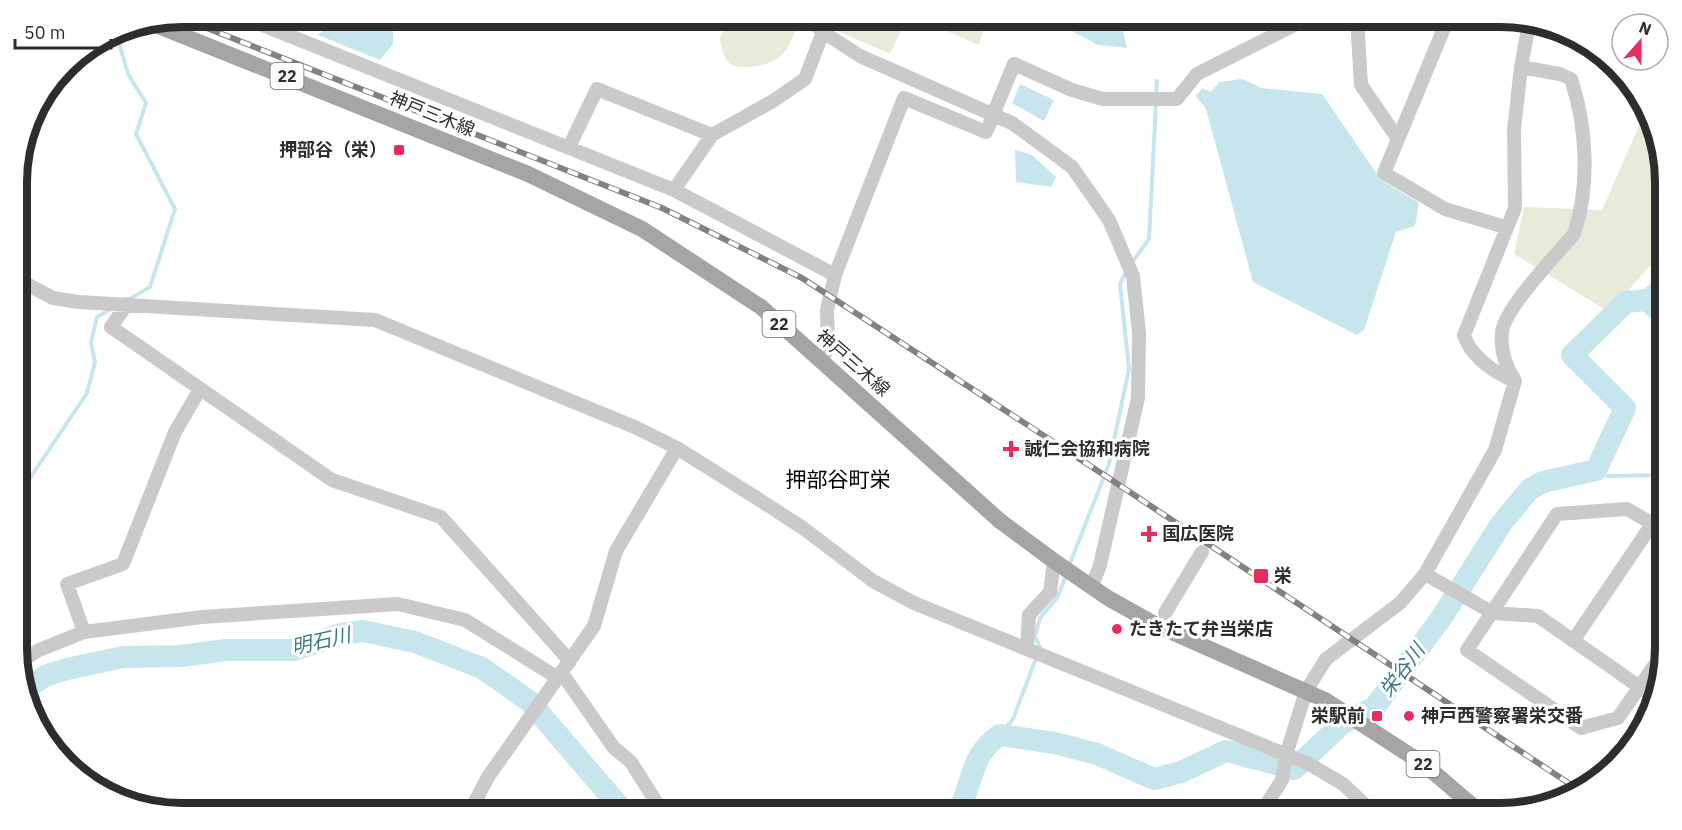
<svg xmlns="http://www.w3.org/2000/svg" width="1682" height="830" font-family="'IBM Plex Sans','Noto Sans JP',sans-serif">
	<style>
		.green { fill: #e7ebda }
		.water { fill: #c6e5ec }
		.lines { fill: none; stroke-linecap: round; stroke-linejoin: round }
		.stream { stroke: #c6e5ec; stroke-width: 4 }
		.river { stroke: #c6e5ec; stroke-width: 22 }
		.minor { stroke: #cacaca; stroke-width: 14 }
		.major { stroke: #a5a5a5; stroke-width: 16 }
		.rail-casing { stroke: #828282; stroke-width: 6 }
		.rail { stroke: #fff; stroke-width: 4; stroke-dasharray: 11; stroke-linecap: butt }
		.poi-dot { fill: #e72c60; stroke: #fff; stroke-width: 2 }
		.labels { text-anchor: middle; stroke-width: 6; stroke-linejoin: round; paint-order: stroke }
		.shield { fill: #fff; stroke: #6c6c6c; stroke-width: 1.5 }
		.shield-label { font-size: 16px; font-weight: bold; fill: #2d2d2d }
		.street-label { font-size: 18px; fill: #2d2d2d; stroke: #fff }
		.poi-label { font-size: 18px; font-weight: bold; fill: #2d2d2d; stroke: #fff; text-anchor: start }
		.water-label { font-size: 20px; font-style: italic; fill: #397a8a; stroke: #fff }
		.quarter-label { font-size: 21px; fill: #000; stroke: #fff }
		.rim { fill: none; stroke: #2d2d2d; stroke-width: 8 }
	</style>
	<rect width="100%" height="100%" fill="#fff"/>
	<!-- green -->
	<path class="green" d="M917 16 978 17 985 23 979 45 916 18Z
		M732 17H786L797 26C793 36 790 47 782 55 773 65 741 72 729 63 724 58 720 44 720 37Z
		M819 17H907L890 54 833 29Z
		M1635 88 1664 161V258L1656 259 1609 312 1514 254 1524 207 1602 210 1642 119Z"/>
	<!-- water -->
	<path class="water" d="M338 17H393V44L380 60 318 35Z
		M1046 17H1120L1127 48 1098 45Z
		M1242 79 1262 88 1322 94 1381 180 1419 203 1415 226 1396 232 1364 330 1357 335 1253 282 1206 109 1196 96 1202 88 1211 92 1219 82Z
		M1020 84 1054 100 1044 121 1012 103Z
		M1015 150 1032 155 1056 177 1051 187 1016 182Z
		M1659 274H1664L1665 330 1632 302Z"/>
	<g class="lines">
		<!-- stream -->
		<path class="stream" d="M119 43 128 74 146 103 136 134 175 209 150 287 126 301
			M1156 96 1157 81
			M1131 264 1149 239 1156 103
			M1596 470 1607 476 1665 475
			M18 496 87 393 95 362 91 343 97 317 111 309
			M1069 566 1109 464 1129 369 1120 284 1127 270
			M1000 735 1013 719 1040 648 1035 636 1040 618 1057 598 1066 576"/>
		<!-- river -->
		<path class="river" d="M26 689 45 676 67 669 123 657 181 656 226 650H294L341 634 363 631 415 642 482 668 529 701 625 813
			M957 813C974 784 969 755 1000 735L1055 743 1097 754 1154 779 1181 772 1226 751 1294 769 1343 723 1374 708 1442 617 1501 524 1530 489 1543 482 1596 470 1625 408 1572 355 1626 302 1665 298"/>
		<!-- minor -->
		<path class="minor" d="M240 16 674 190 835 275
			M806 16 823 32 860 56 1012 123 1072 167 1109 220 1133 276 1139 333 1138 398 1100 565 1092 586
			M1449 16 1384 173 1445 209 1505 227
			M1357 18 1361 85 1398 139
			M995 110 1014 64 1072 90 1103 99H1177L1197 74 1306 19 1367 16
			M569 147 597 89 712 135
			M674 190 712 135 773 101 805 79 823 32
			M17 279 53 298 79 302 375 320 637 428 677 448 755 497 803 528 873 581 914 603 1309 764 1343 784 1374 813
			M127 304 111 327 332 480 441 517 570 661
			M821 361 828 348 827 310 835 275 904 98 986 132 994 115
			M1514 381C1494 372 1471 357 1464 335L1515 208 1514 130 1521 67
			M1425 574 1493 613 1538 616 1654 697
			M1165 613 1202 552
			M84 632 67 584 123 564 175 432 200 389
			M1573 641 1665 505
			M1027 649 1029 615 1050 592 1054 561
			M1665 650 1618 718 1581 728 1467 650 1557 514 1627 509 1665 531
			M18 663 39 650 84 632 202 617 398 604 465 620 558 678
			M561 672 614 748 631 762 663 813
			M469 813 488 777 594 626 616 551 677 448
			M1261 813 1282 780 1286 755 1306 691 1326 659 1400 603 1425 574 1495 450 1515 381C1506 367 1500 351 1502 333 1503 310 1557 254 1574 234 1590 186 1587 127 1571 79L1560 74 1521 67 1529 24 1498 16"/>
		<!-- major -->
		<path class="major" d="M151 23 528 174 642 229 761 307 1000 521 1054 561 1108 598 1158 626 1325 700 1425 765 1481 813"/>
		<defs>
			<path id="rail" d="M179 17 662 208 802 278 1095 469 1579 790"/>
		</defs>
		<!-- rail casing -->
		<use href="#rail" class="rail-casing"/>
		<!-- rail -->
		<use href="#rail" class="rail"/>
	</g>
	<!-- markers -->
	<g class="poi-dot">
		<rect x="393" y="144" width="12" height="12" rx="3"/>
		<path d="M1008 440h6v6h6v6h-6v6h-6v-6h-6v-6h6z"/>
		<path d="M1146 525h6v6h6v6h-6v6h-6v-6h-6v-6h6z"/>
		<rect x="1253" y="568" width="16" height="16" rx="3"/>
		<circle cx="1117" cy="629" r="6"/>
		<rect x="1371" y="710" width="12" height="12" rx="3"/>
		<circle cx="1409" cy="716" r="6"/>
	</g>
	<g class="labels">
		<!-- shield labels -->
		<g class="shield">
			<rect x="270.5" y="63" width="33" height="26" rx="4.5"/>
			<rect x="762.5" y="311" width="33" height="26" rx="4.5"/>
			<rect x="1406.5" y="751" width="33" height="26" rx="4.5"/>
		</g>
		<g class="shield-label">
			<text x="287" y="82">22</text>
			<text x="779" y="330">22</text>
			<text x="1423" y="770">22</text>
		</g>
		<!-- street labels -->
		<g class="street-label">
			<text transform="translate(432 114) rotate(22)" y="6">神戸三木線</text>
			<text transform="translate(853 363) rotate(41)" y="6">神戸三木線</text>
		</g>
		<!-- poi labels -->
		<g class="poi-label">
			<text x="387" y="156" text-anchor="end">押部谷（栄）</text>
			<text x="1024" y="455">誠仁会協和病院</text>
			<text x="1162" y="540">国広医院</text>
			<text x="1274" y="582">栄</text>
			<text x="1129" y="635">たきたて弁当栄店</text>
			<text x="1365" y="722" text-anchor="end">栄駅前</text>
			<text x="1421" y="722">神戸西警察署栄交番</text>
		</g>
		<!-- water labels -->
		<g class="water-label">
			<text transform="translate(321 641) rotate(-13)" y="7">明石川</text>
			<text transform="translate(1402 670) rotate(-53)" y="7">栄谷川</text>
		</g>
		<!-- quarter labels -->
		<g class="quarter-label">
			<text x="838" y="487">押部谷町栄</text>
		</g>
	</g>
	<!-- crop -->
	<path d="M0 0H1682V830H0ZM182 27H1500A155 155 0 0 1 1655 182V648A155 155 0 0 1 1500 803H182A155 155 0 0 1 27 648V182A155 155 0 0 1 182 27Z" fill="#fff" fill-rule="evenodd"/>
	<path class="rim" d="M182 27H1500A155 155 0 0 1 1655 182V648A155 155 0 0 1 1500 803H182A155 155 0 0 1 27 648V182A155 155 0 0 1 182 27Z"/>
	<!-- north arrow -->
	<g transform="translate(1640 42) rotate(21)"><circle r="28" fill="#ffffff" stroke="#ababab" stroke-width="1.5"/>
	<path d="M0-4.5L10 22L0 15L-10 22Z" fill="#e72c60"/>
	<text y="-9" font-size="16" font-weight="bold" text-anchor="middle" fill="#2d2d2d">N</text>
	</g>
	<!-- scale -->
	<path d="M15 39v9h96v-9" fill="none" stroke="#2d2d2d" stroke-width="3"/>
	<text x="24" y="39" font-size="18" fill="#2d2d2d" stroke="#ffffff" stroke-width="4.5" paint-order="stroke">50 m</text>
</svg>
